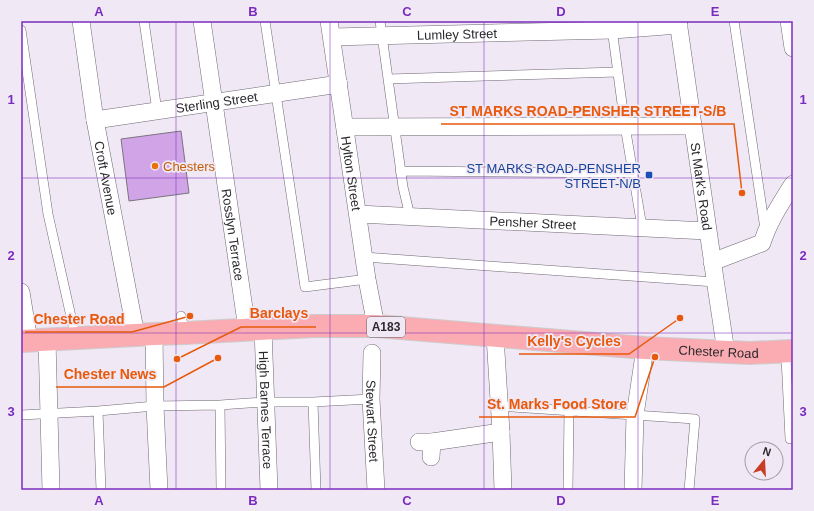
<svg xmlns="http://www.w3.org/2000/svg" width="814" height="511" font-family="Helvetica,sans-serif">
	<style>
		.building { fill: #d0a4e6; stroke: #7b747f }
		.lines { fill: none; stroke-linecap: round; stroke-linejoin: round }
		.lane-casing { stroke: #6f6873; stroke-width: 10 }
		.street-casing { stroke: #6f6873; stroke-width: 18 }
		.primary-casing { stroke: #cccccd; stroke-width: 24 }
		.lane { stroke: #fff; stroke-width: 9 }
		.street { stroke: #fff; stroke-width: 17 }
		.primary { stroke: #faacb2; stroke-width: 22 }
		.grid { fill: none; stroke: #7b2cbf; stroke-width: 1; stroke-opacity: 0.55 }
		.food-dot { fill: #e8710a; stroke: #f1e8f5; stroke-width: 1.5 }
		.transit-dot { fill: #1a4fb4; stroke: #f1e8f5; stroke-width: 1.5 }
		.labels { text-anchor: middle; stroke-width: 3.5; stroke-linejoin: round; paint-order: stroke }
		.shield { fill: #f1e8f5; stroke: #67626a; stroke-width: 1 }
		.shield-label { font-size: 12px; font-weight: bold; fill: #2c292e }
		.street-label { font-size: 13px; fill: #2c292e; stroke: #f1e8f5 }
		.food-label { font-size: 13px; fill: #c56008; stroke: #f1e8f5; text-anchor: start }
		.transit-label { font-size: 13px; fill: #164399; stroke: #f1e8f5; text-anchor: end }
		.leader { fill: none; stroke: #e8590c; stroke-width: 1.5 }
		.callout-dot { fill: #e8590c; stroke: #f1e8f5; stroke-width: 1.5 }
		.callout-label { font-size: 14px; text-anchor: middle; font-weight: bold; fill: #e8590c; stroke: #f1e8f5; stroke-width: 3.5; stroke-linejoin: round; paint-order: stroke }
		.neatline { fill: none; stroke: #7b2cbf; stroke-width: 1.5 }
		.grid-label { font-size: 13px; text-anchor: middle; font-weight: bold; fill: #7b2cbf }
	</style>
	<rect width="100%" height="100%" fill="#f1e8f5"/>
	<!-- building -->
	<path class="building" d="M181 131 189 193 129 201 121 139Z"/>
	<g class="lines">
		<defs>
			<path id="lane" d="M144 21 157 111
				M265 21 305 287 367 279
				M380 21 403 187 410 216
				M611 21 625 126 642 227
				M734 21 765 229
				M21 30 48 214 76 339
				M388 79 618 72
				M400 171 633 173
				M364 257 715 282
				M181 316 185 333
				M786 357 790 439 793 438
				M313 402 316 490
				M220 405 221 490
				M498 406 695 419 689 490
				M98 411 101 490
				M21 415 98 411 155 406 220 405 265 402H313L371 399
				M568 490 569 411"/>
			<g id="street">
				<path id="s1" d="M81 21 95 120 136 335"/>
				<path id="s2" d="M202 21 247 329"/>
				<path id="s3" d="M329 21 367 279 376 326"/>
				<path id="s4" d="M678 21C694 132 709 242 726 352"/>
				<path d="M789 21 793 48"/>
				<path id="s5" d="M332 37 613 30 679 25"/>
				<path id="s6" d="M95 120 339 84"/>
				<path d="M345 127 692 126"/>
				<path id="s7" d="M358 214 707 231"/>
				<path d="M712 262 762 243C769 221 781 203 793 184"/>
				<path d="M21 292 29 341"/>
				<path id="s8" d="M263 329 269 490"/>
				<path d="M154 334 155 406 159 490"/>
				<path d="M495 336 501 432 503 490"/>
				<path d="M47 340 51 490"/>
				<path id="s9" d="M372 353 371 399 376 490"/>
				<path d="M419 442H432L501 432"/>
				<path d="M431 457 432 442"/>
				<path d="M633 490 635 415 645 348"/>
			</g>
			<g id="primary">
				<path id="s10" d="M21 341 154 334 185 333 314 326H376L645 348 750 353 793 351"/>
			</g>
		</defs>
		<!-- lane casing -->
		<use href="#lane" class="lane-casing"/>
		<!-- street casing -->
		<use href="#street" class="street-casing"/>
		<!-- primary casing -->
		<use href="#primary" class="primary-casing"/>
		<!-- lane -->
		<use href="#lane" class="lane"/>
		<!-- street -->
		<use href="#street" class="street"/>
		<!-- primary -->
		<use href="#primary" class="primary"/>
	</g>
	<!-- grid -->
	<path class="grid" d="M176 21V490M330 21V490M484 21V490M638 21V490M21 178H793M21 333H793"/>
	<!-- markers -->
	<circle class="food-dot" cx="155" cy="166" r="4"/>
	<rect class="transit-dot" x="645" y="171" width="8" height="8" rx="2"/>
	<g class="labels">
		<!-- shield labels -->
		<rect class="shield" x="367" y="317" width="38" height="20" rx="3"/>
		<g class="shield-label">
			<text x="386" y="331">A183</text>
		</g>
		<!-- street labels -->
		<g class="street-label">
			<text dy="5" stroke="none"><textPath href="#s5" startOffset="125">Lumley Street</textPath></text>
			<text dy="5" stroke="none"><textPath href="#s6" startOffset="123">Sterling Street</textPath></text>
			<text dy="5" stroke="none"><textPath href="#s3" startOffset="154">Hylton Street</textPath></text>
			<text dy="5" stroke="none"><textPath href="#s1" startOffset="159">Croft Avenue</textPath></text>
			<text dy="5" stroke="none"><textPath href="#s4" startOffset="167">St Mark's Road</textPath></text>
			<text dy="5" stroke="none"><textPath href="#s7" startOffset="175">Pensher Street</textPath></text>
			<text dy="5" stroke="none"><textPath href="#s2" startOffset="216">Rosslyn Terrace</textPath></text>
			<text dy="5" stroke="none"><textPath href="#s10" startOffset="699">Chester Road</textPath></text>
			<text dy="5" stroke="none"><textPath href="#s8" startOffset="81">High Barnes Terrace</textPath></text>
			<text dy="5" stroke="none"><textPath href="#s9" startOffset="68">Stewart Street</textPath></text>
		</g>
		<!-- food labels -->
		<g class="food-label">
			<text x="163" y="171">Chesters</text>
		</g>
		<!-- transit labels -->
		<g class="transit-label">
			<text x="641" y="173">ST MARKS ROAD-PENSHER<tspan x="641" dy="15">STREET-N/B</tspan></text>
		</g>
	</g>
	<!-- callouts -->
	<path class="leader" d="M742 193L734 124H441M177 359L241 327H316M190 316L132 332H25M680 318L629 354H519M218 358L164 387H56M655 357L635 417H479"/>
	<g class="callout-dot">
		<circle cx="742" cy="193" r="4"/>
		<circle cx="177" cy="359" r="4"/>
		<circle cx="190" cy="316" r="4"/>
		<circle cx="680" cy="318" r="4"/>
		<circle cx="218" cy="358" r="4"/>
		<circle cx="655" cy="357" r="4"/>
	</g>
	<g class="callout-label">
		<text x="588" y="116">ST MARKS ROAD-PENSHER STREET-S/B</text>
		<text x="279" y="318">Barclays</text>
		<text x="79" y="324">Chester Road</text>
		<text x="574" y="346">Kelly's Cycles</text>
		<text x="110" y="379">Chester News</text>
		<text x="557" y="409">St. Marks Food Store</text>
	</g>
	<!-- border -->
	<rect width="814" height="511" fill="none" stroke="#f1e8f5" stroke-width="44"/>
	<!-- north arrow -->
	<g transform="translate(764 461) rotate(18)"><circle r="19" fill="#f1e8f5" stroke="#a29ca5"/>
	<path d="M0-3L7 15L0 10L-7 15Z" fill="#c83d23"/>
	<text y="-6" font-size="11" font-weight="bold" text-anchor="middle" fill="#2c292e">N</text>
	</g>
	<rect x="22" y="22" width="770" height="467" class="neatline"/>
	<g class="grid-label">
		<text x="99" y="16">A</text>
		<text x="253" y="16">B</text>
		<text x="407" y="16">C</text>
		<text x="561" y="16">D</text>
		<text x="715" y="16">E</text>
		<text x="11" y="104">1</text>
		<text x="803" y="104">1</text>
		<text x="11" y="260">2</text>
		<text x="803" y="260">2</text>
		<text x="11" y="416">3</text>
		<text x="803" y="416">3</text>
		<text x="99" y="505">A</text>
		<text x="253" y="505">B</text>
		<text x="407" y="505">C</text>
		<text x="561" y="505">D</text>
		<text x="715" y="505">E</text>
	</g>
</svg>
